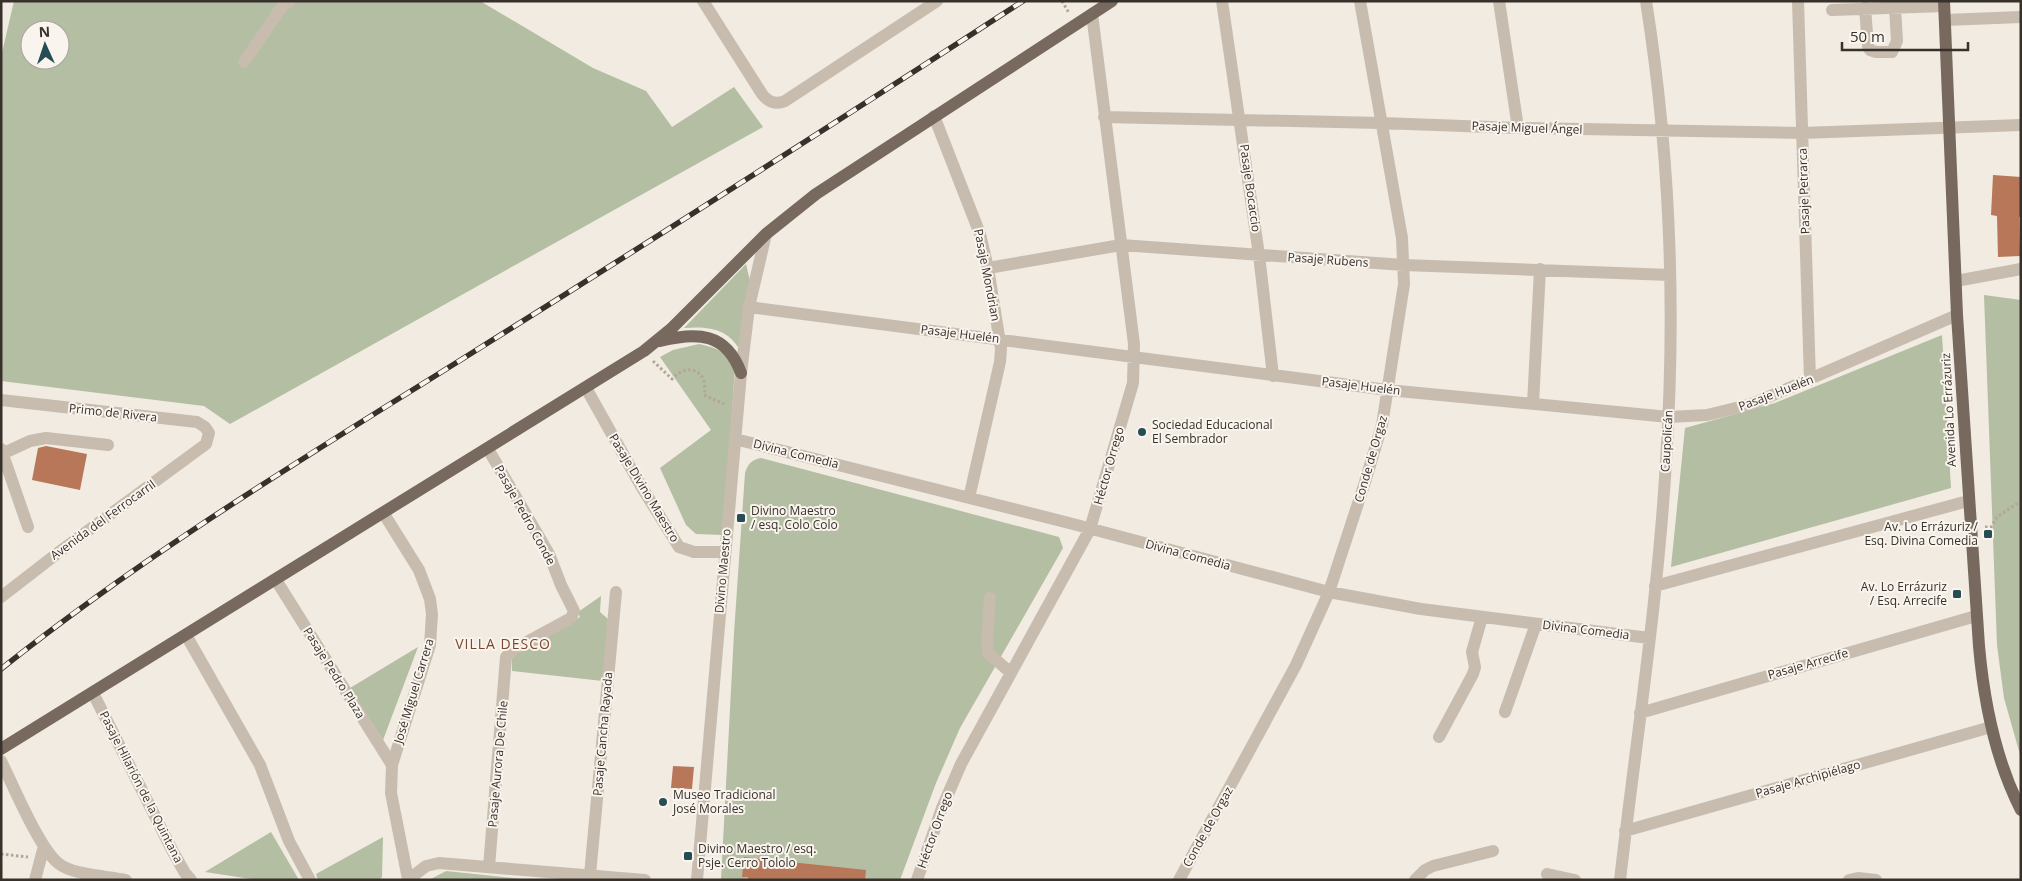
<svg xmlns="http://www.w3.org/2000/svg" width="2022" height="881" font-family="'Open Sans',sans-serif">
	<style>
		.green { fill: #b3bea2; fill-rule: evenodd }
		.building { fill: #b87758 }
		.lines { fill: none; stroke-linecap: round; stroke-linejoin: round }
		.path { stroke: #b3a698; stroke-width: 3; stroke-dasharray: 2.5 2.5; stroke-linecap: butt }
		.minor { stroke: #c8bcae; stroke-width: 12 }
		.major { stroke: #77695e; stroke-width: 12 }
		.rail-casing { stroke: #37302b; stroke-width: 5.5 }
		.rail { stroke: #f9f4ed; stroke-width: 4; stroke-dasharray: 11; stroke-linecap: butt }
		.poi-dot { fill: #264d54; stroke: #f9f4ed; stroke-width: 2 }
		.labels { text-anchor: middle; stroke-width: 4; stroke-linejoin: round; paint-order: stroke }
		.street-label { font-size: 12px; fill: #37302b; stroke: #f9f4ed }
		.poi-label { font-size: 12px; fill: #37302b; stroke: #f9f4ed; text-anchor: start }
		.neighbourhood-label { font-size: 14px; letter-spacing: 1px; fill: #7d472e; stroke: #f9f4ed }
	</style>
	<rect width="100%" height="100%" fill="#f1ebe1"/>
	<!-- green -->
	<path class="green" d="M14 1H480L593 68 646 91 672 127 734 87 763 127 230 424 204 406 1 381V57ZM30 30H60V60H30Z
		M746 264 750 281 742 354C730 329 710 326 684 328Z
		M1984 295 2021 300V758L2004 698 1997 645Z
		M1942 335 1951 488 1671 567 1685 428 1775 403Z
		M699 344C717 348 724 351 735 366L724 535 696 534 686 525 660 468 711 430 660 357 673 350Z
		M761 458 1059 537 1063 548 960 728 936 783 900 880H721L734 633 745 473C748 464 751 460 761 458Z
		M601 596 600 612 608 619 603 681 512 671V657L516 652 580 617 578 612Z
		M418 647 383 740 350 688Z
		M271 832 299 880H257L205 872Z
		M383 837 382 877 379 880H318L316 874Z
		M446 871 532 880H429Z"/>
	<!-- building -->
	<path class="building" d="M1993 175 2021 177V217H2019L2020 256 1998 257 1997 216 1991 215Z
		M46 446 87 454 80 490 32 480 38 448Z
		M673 766 694 767 692 789 671 788Z
		M744 857 866 870 865 880H748V877H742Z"/>
	<g class="lines">
		<!-- path -->
		<path class="path" d="M1062 1 1069 13
			M653 361 672 379C688 361 709 371 704 395L724 404
			M1985 527H1991L1997 517 2021 501
			M1 854 28 857"/>
		<!-- minor -->
		<path class="minor" d="M703 1 762 94C768 102 776 105 785 101L937 1
			M1222 1 1259 255 1273 376
			M1499 1 1518 128
			M1798 1 1810 380
			M1865 8 1868 46 1870 50 1876 52H1892L1897 41 1895 7
			M1832 10 1944 6
			M1945 20 2021 17
			M244 62 283 5 290 1
			M934 116 980 234 988 268 1001 349 1000 362 969 498
			M1104 117 1381 123 1518 128 1802 133 2021 125
			M988 268 1121 245 1404 265 1670 275
			M1956 281 2021 269
			M749 307 1388 390 1669 417 1707 415 1752 404 1957 315
			M586 388 641 486 679 547 694 552H725
			M1 400 197 422 205 427 209 433 206 444 63 549 1 597
			M1533 404 1540 269
			M735 439 1073 524 1329 592 1421 609 1649 638
			M1 449 28 527
			M488 449 549 554 561 585 574 611 571 618 514 649 506 657 489 867
			M4 453 30 441 46 438 108 445
			M384 514 419 570 430 599 432 614 430 645 392 765 391 793 408 879
			M276 580 392 765
			M1655 586 1968 501
			M990 598 987 639 988 653 1011 673
			M186 635 260 765 289 841 310 880
			M93 693 172 850 185 873 191 880
			M1505 712 1536 624
			M1640 713 1976 616
			M1439 737 1473 674 1475 667 1472 652 1482 617
			M1 761C13 785 39 848 58 863 72 875 107 876 126 880
			M1625 831 1991 727
			M1547 874 1575 880
			M590 875 616 592
			M35 880 44 846
			M408 880 426 866 439 863 645 880
			M697 880 741 373 749 307 766 234
			M917 880 942 808 961 764 1090 529 1133 383 1134 344 1092 14
			M1179 880 1296 665 1329 592 1365 482 1382 425 1404 284 1402 238 1360 1
			M1415 880 1425 870 1433 866 1493 851
			M1620 880C1636 741 1658 601 1666 461 1676 308 1670 153 1646 1
			M1849 880 1858 878 1876 880"/>
		<!-- major -->
		<path class="major" d="M1944 1 1957 315 1979 646C1984 703 1995 759 2021 810
			M660 341C697 332 726 332 741 373
			M1 749 644 351 671 329 766 234 816 194 1112 1"/>
		<defs>
			<path id="rail" d="M1 669C150 550 314 452 475 351 659 236 841 119 1023 1"/>
		</defs>
		<!-- rail casing -->
		<use href="#rail" class="rail-casing"/>
		<!-- rail -->
		<use href="#rail" class="rail"/>
	</g>
	<!-- markers -->
	<g class="poi-dot">
		<circle cx="1142" cy="432" r="5"/>
		<rect x="736" y="513" width="10" height="10" rx="2.5"/>
		<rect x="1983" y="529" width="10" height="10" rx="2.5"/>
		<rect x="1952" y="589" width="10" height="10" rx="2.5"/>
		<circle cx="663" cy="802" r="5"/>
		<rect x="683" y="851" width="10" height="10" rx="2.5"/>
	</g>
	<g class="labels">
		<!-- street labels -->
		<g class="street-label">
			<text transform="translate(1527 128) rotate(2)" y="4">Pasaje Miguel Ángel</text>
			<text transform="translate(1250 188) rotate(82)" y="4">Pasaje Bocaccio</text>
			<text transform="translate(1804 191) rotate(-92)" y="4">Pasaje Petrarca</text>
			<text transform="translate(1328 260) rotate(4)" y="4">Pasaje Rubens</text>
			<text transform="translate(987 275) rotate(79)" y="4">Pasaje Mondrian</text>
			<text transform="translate(960 334) rotate(7)" y="4">Pasaje Huelén</text>
			<text transform="translate(1361 386) rotate(7)" y="4">Pasaje Huelén</text>
			<text transform="translate(1776 393) rotate(-21)" y="4">Pasaje Huelén</text>
			<text transform="translate(1949 410) rotate(-93)" y="4">Avenida Lo Errázuriz</text>
			<text transform="translate(113 413) rotate(6)" y="4">Primo de Rivera</text>
			<text transform="translate(1667 441) rotate(-87)" y="4">Caupolicán</text>
			<text transform="translate(796 454) rotate(14)" y="4">Divina Comedia</text>
			<text transform="translate(1371 459) rotate(-74)" y="4">Conde de Orgaz</text>
			<text transform="translate(1109 466) rotate(-74)" y="4">Héctor Orrego</text>
			<text transform="translate(644 488) rotate(59)" y="4">Pasaje Divino Maestro</text>
			<text transform="translate(525 515) rotate(61)" y="4">Pasaje Pedro Conde</text>
			<text transform="translate(103 520) rotate(-36)" y="4">Avenida del Ferrocarril</text>
			<text transform="translate(1188 555) rotate(15)" y="4">Divina Comedia</text>
			<text transform="translate(723 571) rotate(-85)" y="4">Divino Maestro</text>
			<text transform="translate(1586 630) rotate(7)" y="4">Divina Comedia</text>
			<text transform="translate(1808 664) rotate(-16)" y="4">Pasaje Arrecife</text>
			<text transform="translate(334 673) rotate(58)" y="4">Pasaje Pedro Plaza</text>
			<text transform="translate(414 691) rotate(-73)" y="4">José Miguel Carrera</text>
			<text transform="translate(603 734) rotate(-85)" y="4">Pasaje Cancha Rayada</text>
			<text transform="translate(498 764) rotate(-85)" y="4">Pasaje Aurora De Chile</text>
			<text transform="translate(1808 779) rotate(-16)" y="4">Pasaje Archipiélago</text>
			<text transform="translate(141 787) rotate(63)" y="4">Pasaje Hilarión de la Quintana</text>
			<text transform="translate(1208 827) rotate(-61)" y="4">Conde de Orgaz</text>
			<text transform="translate(935 830) rotate(-70)" y="4">Héctor Orrego</text>
		</g>
		<!-- poi labels -->
		<g class="poi-label">
			<text x="1152" y="429">Sociedad Educacional<tspan x="1152" dy="14">El Sembrador</tspan></text>
			<text x="751" y="515">Divino Maestro<tspan x="751" dy="14">/ esq. Colo Colo</tspan></text>
			<text x="1978" y="531" text-anchor="end">Av. Lo Errázuriz /<tspan x="1978" dy="14">Esq. Divina Comedia</tspan></text>
			<text x="1947" y="591" text-anchor="end">Av. Lo Errázuriz<tspan x="1947" dy="14">/ Esq. Arrecife</tspan></text>
			<text x="673" y="799">Museo Tradicional<tspan x="673" dy="14">José Morales</tspan></text>
			<text x="698" y="853">Divino Maestro / esq.<tspan x="698" dy="14">Psje. Cerro Tololo</tspan></text>
		</g>
		<!-- neighbourhood labels -->
		<g class="neighbourhood-label">
			<text x="503" y="649">VILLA DESCO</text>
		</g>
	</g>
	<!-- border -->
	<rect width="2022" height="881" fill="none" stroke="#37302b" stroke-width="5"/>
	<!-- north arrow -->
	<g transform="translate(45 45) rotate(357)"><circle r="24" fill="#f9f4ed" stroke="#aba69f"/>
	<path d="M0-4L9 19L0 12L-9 19Z" fill="#264d54"/>
	<text y="-8" font-size="14" font-weight="bold" text-anchor="middle" fill="#37302b">N</text>
	</g>
	<!-- scale -->
	<path d="M1842 42v8h126v-8" fill="none" stroke="#37302b" stroke-width="2.5"/>
	<text x="1850" y="42" font-size="15" fill="#37302b" stroke="#f9f4ed" stroke-width="4" paint-order="stroke">50 m</text>
</svg>
